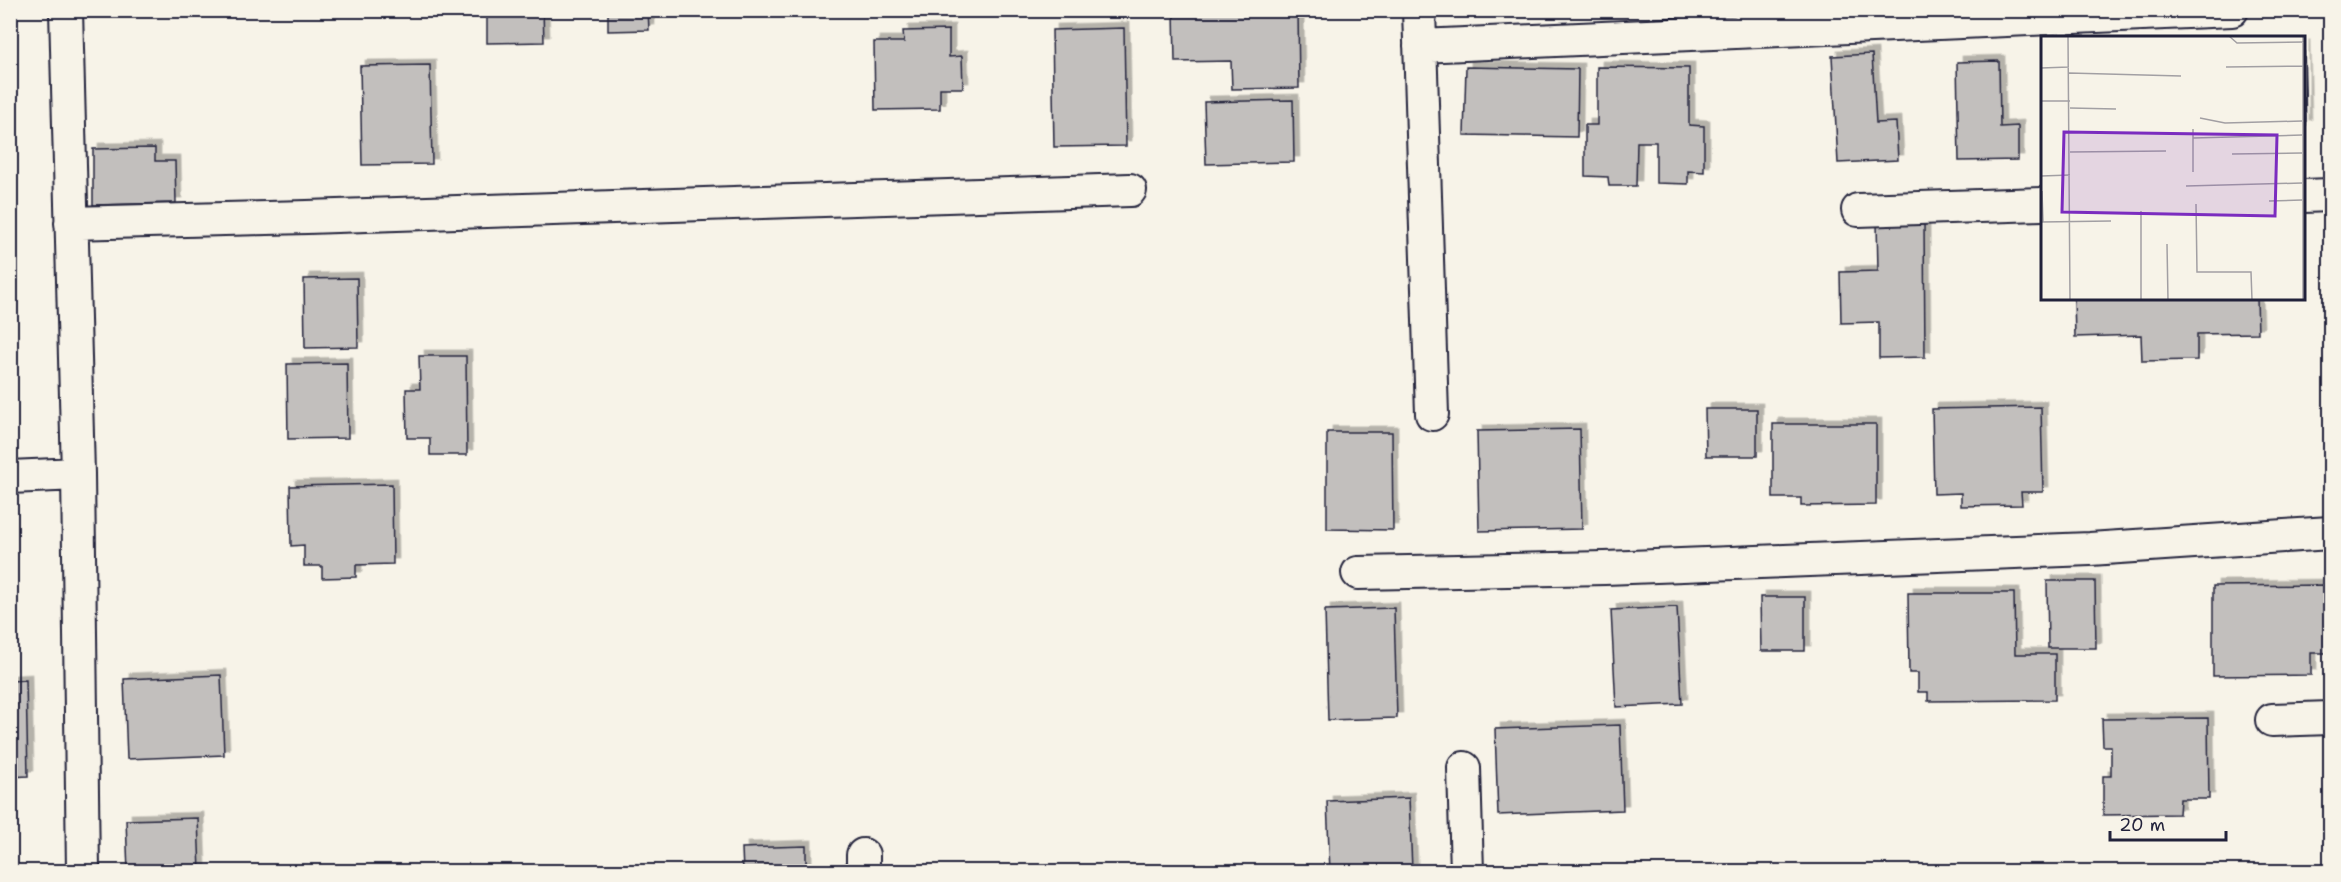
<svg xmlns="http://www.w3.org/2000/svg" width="2341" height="882" font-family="'Shantell Sans',sans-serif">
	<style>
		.building { fill: #c2bfbd; stroke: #22223b; stroke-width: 1.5; filter: url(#shadow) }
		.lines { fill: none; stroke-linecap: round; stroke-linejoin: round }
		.minor-casing { stroke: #22223b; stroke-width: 36 }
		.minor { stroke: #f7f3e8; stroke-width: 32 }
		.inset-road { fill: none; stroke: #a29fa3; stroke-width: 1.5 }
		.view { fill: #7b2cbf; fill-opacity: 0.15; stroke: #7b2cbf; stroke-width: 3 }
		.inset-edge { fill: none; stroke: #22223b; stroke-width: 3 }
	</style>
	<defs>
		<filter id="shadow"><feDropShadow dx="5.5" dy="-5.5" stdDeviation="0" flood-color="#0004"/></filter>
	</defs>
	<rect width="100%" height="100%" fill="#f7f3e8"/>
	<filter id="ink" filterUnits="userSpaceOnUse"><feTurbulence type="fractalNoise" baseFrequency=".0167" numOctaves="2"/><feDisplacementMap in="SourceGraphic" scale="12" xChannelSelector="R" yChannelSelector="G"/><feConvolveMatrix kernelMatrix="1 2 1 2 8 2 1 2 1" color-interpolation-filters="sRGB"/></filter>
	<g filter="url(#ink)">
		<!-- building -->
		<path class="building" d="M487 10H543L544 42 487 43Z
			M608 10H648L649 30 608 31Z
			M1174 10H1298L1299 88 1232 89 1231 61 1175 62Z
			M1124 28 1126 146 1054 147 1052 30Z
			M949 30V57L962 56 963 88H940V109L875 110 874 42H904L903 31Z
			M2304 45 2306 125H2304Z
			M1872 54 1876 123 1896 122 1898 160 1838 163 1832 56Z
			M1999 61 2000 127 2018 126V160L1959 161 1957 62Z
			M430 65 432 164 362 165 360 66Z
			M1466 67 1578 69 1577 137 1464 135Z
			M1597 67 1689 68V125L1704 126V172L1688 171V184L1656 183V142H1637L1636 186H1609L1608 177 1585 176V125H1597Z
			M1293 100 1294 162 1206 164 1204 102Z
			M155 148V161H175L176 203 93 205V149Z
			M1924 221 1925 357 1879 358V322L1841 323 1840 272 1878 271 1877 222Z
			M357 278 358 347 305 348 304 279Z
			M2074 298H2257L2258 333 2197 334V360L2142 361 2141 335 2075 337Z
			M419 356H466L467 455H430V438H407L406 389H420Z
			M347 363 348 438 288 439 287 364Z
			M2041 407 2043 492H2021L2022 505 1961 506V493L1934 494 1932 409Z
			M1705 409H1757V456H1706Z
			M1773 424H1876V505L1801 506V498H1773Z
			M1580 429 1582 529 1479 531 1477 431Z
			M1327 432H1392L1393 530 1327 529Z
			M392 484 393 564 356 565V577L322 578V566H304V545L291 546 290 486Z
			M2047 581H2095L2096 648H2048Z
			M2327 585 2328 653H2311V675L2213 676V586Z
			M1908 593H2014L2015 654H2055V700L1928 701V692H1918V673H1909Z
			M1760 597H1805V651H1761Z
			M1677 607 1682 704 1616 707 1611 610Z
			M1394 608 1397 718 1328 720 1325 610Z
			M221 675 224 755 127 759 124 679Z
			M26 680 28 776 10 777V681Z
			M2208 718 2209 799H2180L2179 814 2103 815V776H2111V746H2103L2102 719Z
			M1620 725 1623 810 1498 815 1495 729Z
			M1409 798 1412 869 1330 872 1327 801Z
			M198 818 200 872H128L126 820Z
			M806 846V872H743L742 848Z"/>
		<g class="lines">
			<defs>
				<path id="minor" d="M66 10 78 474 83 872
					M1419 10 1432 414
					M1420 46 2232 10
					M2304 196 2330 195
					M1858 210 2042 204
					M71 223 307 217 1130 190
					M10 477 78 474
					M1358 573 1605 568 2090 549 2330 533
					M2272 720 2330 718
					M1464 768 1467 872
					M863 855V872"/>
			</defs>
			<!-- minor casing -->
			<use href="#minor" class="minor-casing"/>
			<!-- minor -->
			<use href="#minor" class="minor"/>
		</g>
	</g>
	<!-- overview -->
	<g transform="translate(2041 36)">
		<rect width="264" height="264" fill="#f7f3e8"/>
		<path class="inset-road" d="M27 0 29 264M188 0 196 7 263 6M185 31 262 30M0 32 28 31M28 37 140 40M0 65H29M29 72 75 73M159 82 184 87 261 85M152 93V136M152 102 261 99M29 116 125 115M191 118 261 117M0 140 29 139M145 150 261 147M1 155 2 186M228 165 261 164M155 168 156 236H210L211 264M100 175V264M0 186 70 185M126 208 127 264M262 264V0"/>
		<path class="view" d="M23 96 236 99 234 180 21 176Z"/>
		<rect width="264" height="264" class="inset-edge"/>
	</g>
	<!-- margin -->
	<rect width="2341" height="882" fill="none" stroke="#f7f3e8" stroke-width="36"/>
	<rect x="18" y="18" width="2305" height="846" fill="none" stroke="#22223b" stroke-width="2" filter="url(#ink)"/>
	<!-- scale -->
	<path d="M2110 831v9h116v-9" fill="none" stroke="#22223b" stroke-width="3"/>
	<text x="2119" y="831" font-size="18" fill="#22223b" stroke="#f7f3e8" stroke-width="4.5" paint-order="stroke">20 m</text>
</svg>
